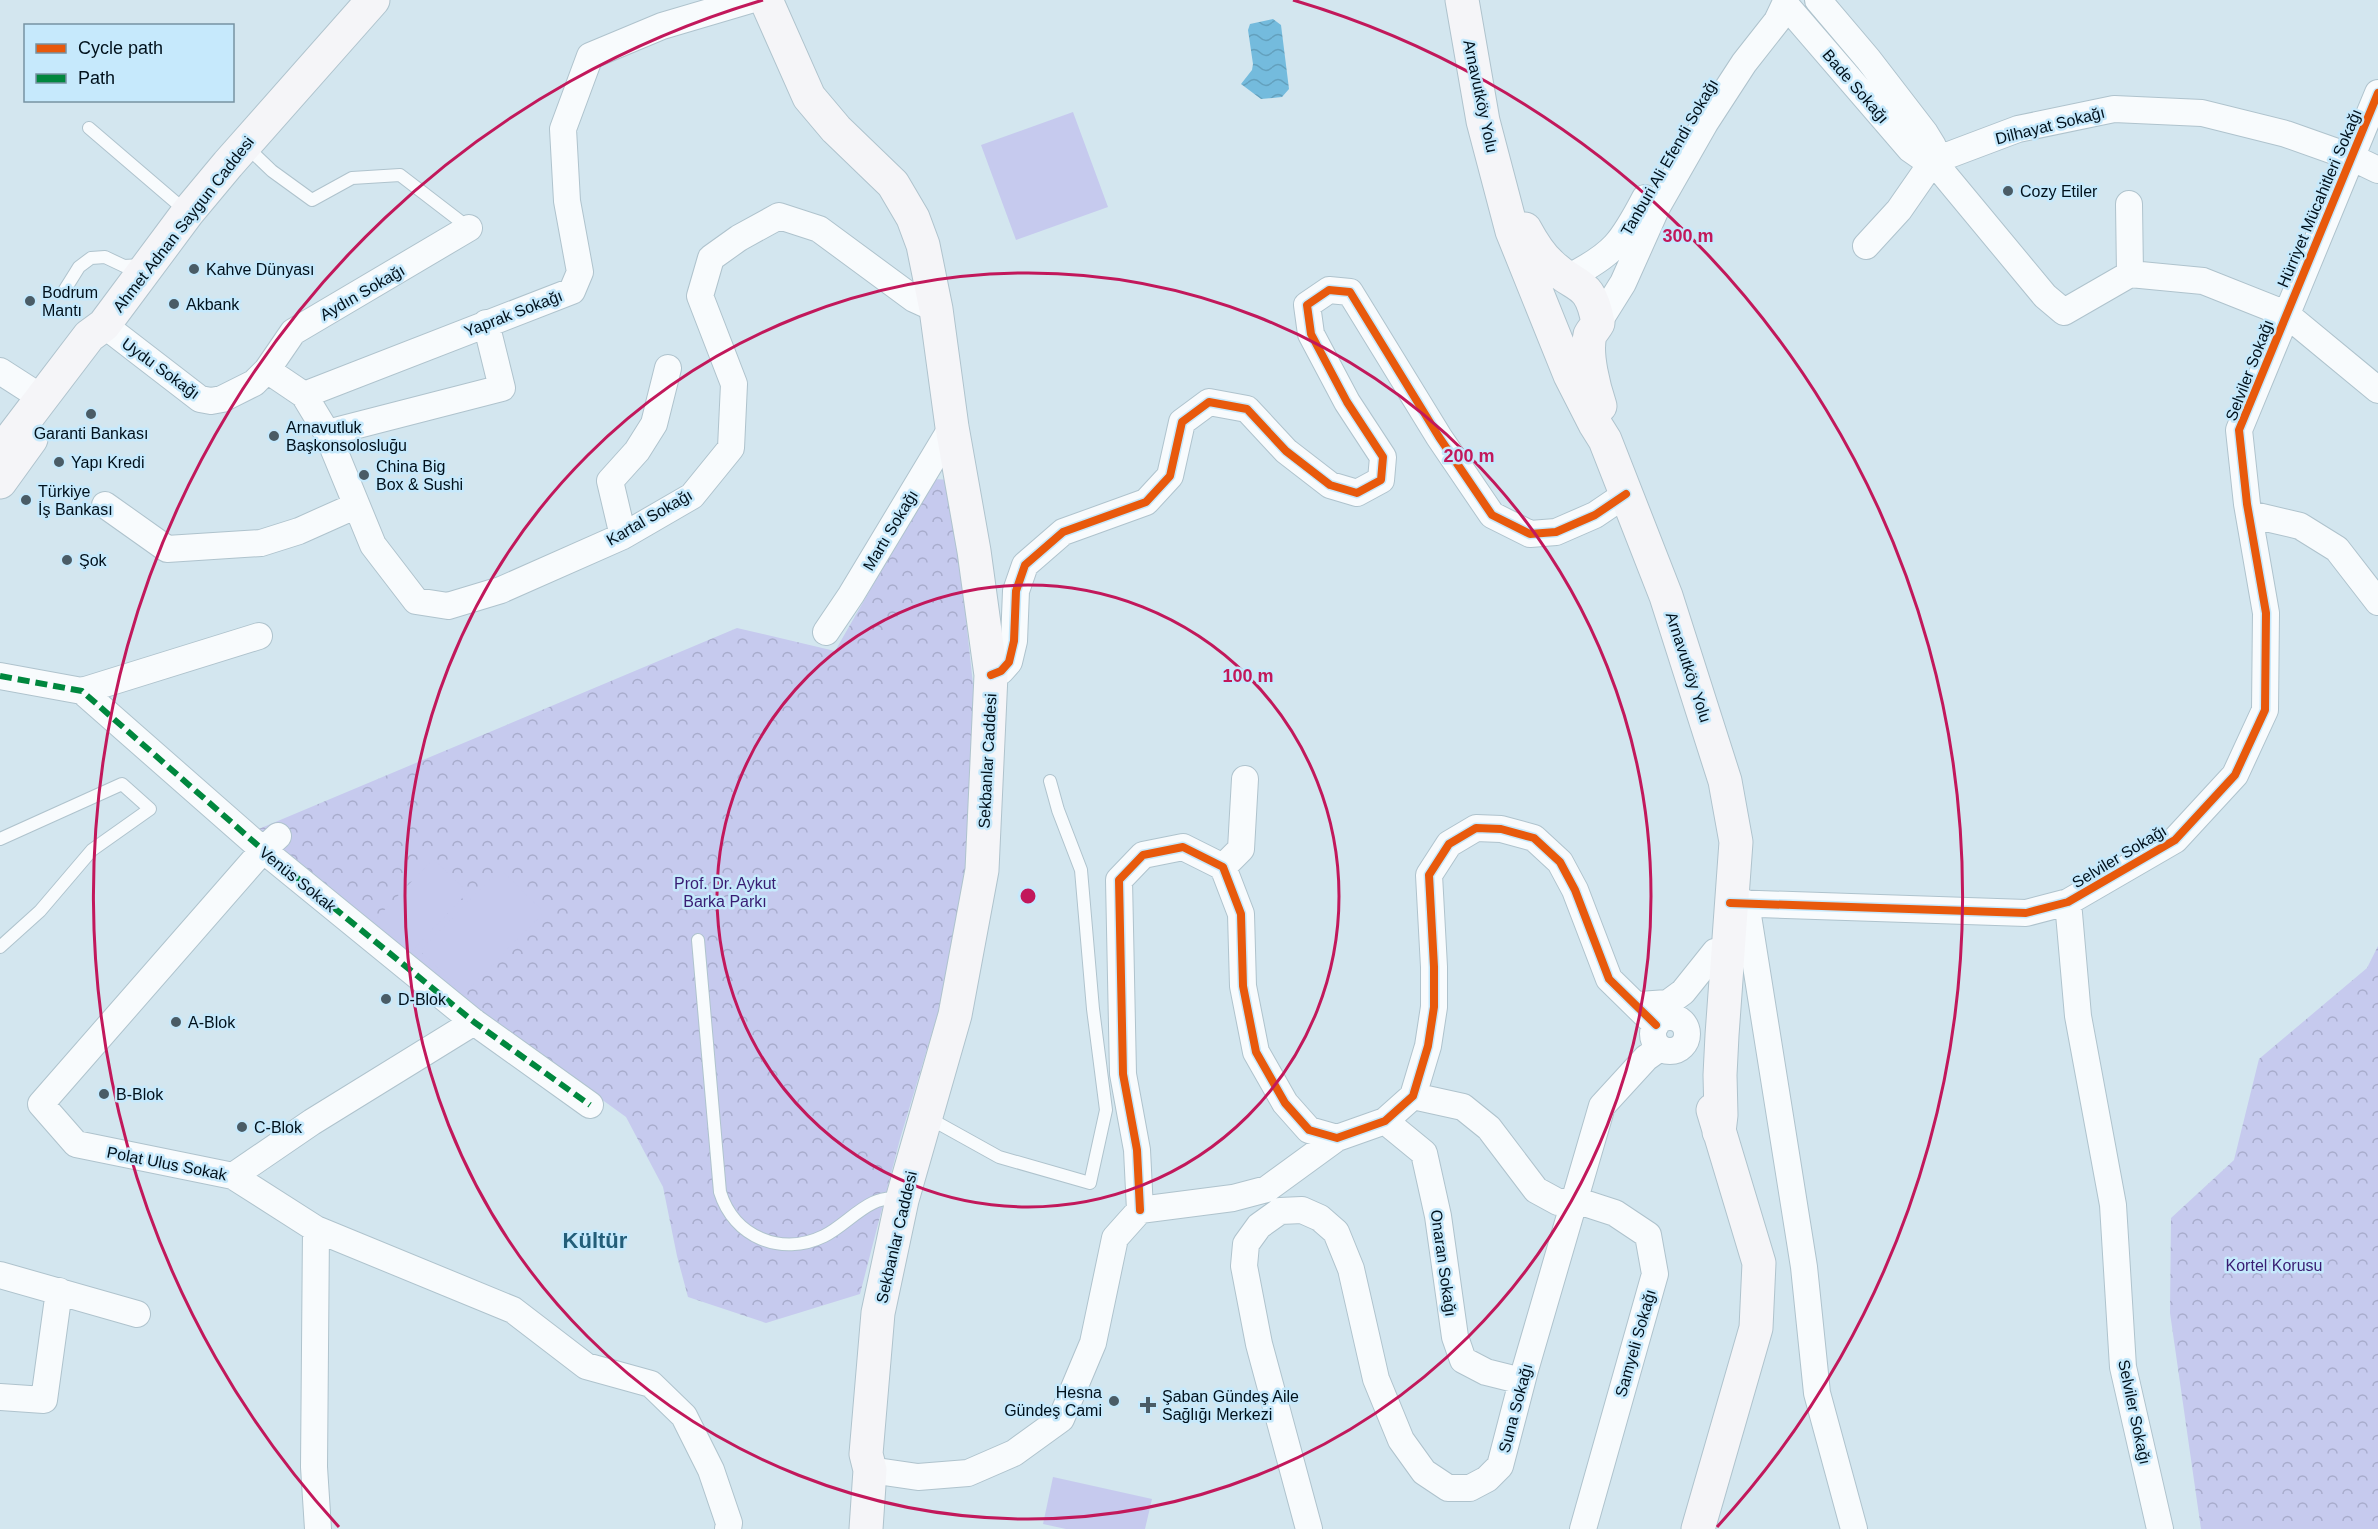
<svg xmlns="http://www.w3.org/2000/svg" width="2378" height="1529" font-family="Helvetica,sans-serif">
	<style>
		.forest { fill: url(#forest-crowns) }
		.pitch { fill: #c6caee }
		.water { fill: url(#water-waves) }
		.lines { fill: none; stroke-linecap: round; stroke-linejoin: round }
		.lane-casing { stroke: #afc3cd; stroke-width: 14 }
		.street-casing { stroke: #afc3cd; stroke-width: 28 }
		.secondary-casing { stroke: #afc3cd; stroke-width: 35 }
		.lane { stroke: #f8fbfd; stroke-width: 12 }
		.street { stroke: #f8fbfd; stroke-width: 26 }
		.secondary { stroke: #f5f5f8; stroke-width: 33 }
		.quiet { stroke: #00873e; stroke-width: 6; stroke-dasharray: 12 6; stroke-linecap: butt }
		.cycleway-casing { stroke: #c6e9fc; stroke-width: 11 }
		.cycleway { stroke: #e8590c; stroke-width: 8 }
		.ring { fill: none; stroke: #c2185b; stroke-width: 3 }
		.poi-dot { fill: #4a5c66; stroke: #c6e9fc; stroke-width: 2 }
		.labels { text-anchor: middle; stroke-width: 5; stroke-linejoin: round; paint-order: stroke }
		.street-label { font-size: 16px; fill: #00111c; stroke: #c6e9fc }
		.poi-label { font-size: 16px; fill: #00111c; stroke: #c6e9fc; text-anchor: start }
		.park-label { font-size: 16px; fill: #381c72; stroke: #c6e9fc }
		.district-label { font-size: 22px; font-weight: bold; fill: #235e79; stroke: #c6e9fc }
		.centre { fill: #c2185b; stroke: #c6e9fc; stroke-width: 3 }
		.ring-label { font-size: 18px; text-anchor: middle; font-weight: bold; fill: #c2185b; stroke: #c6e9fc; stroke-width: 5; stroke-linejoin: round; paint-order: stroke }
	</style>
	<defs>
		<pattern id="forest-crowns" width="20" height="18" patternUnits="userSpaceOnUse" patternTransform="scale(1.5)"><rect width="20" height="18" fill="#c6caee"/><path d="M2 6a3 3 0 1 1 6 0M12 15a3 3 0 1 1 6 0" fill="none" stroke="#a8accc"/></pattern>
		<pattern id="water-waves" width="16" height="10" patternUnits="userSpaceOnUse" patternTransform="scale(1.5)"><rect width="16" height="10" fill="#74bbdd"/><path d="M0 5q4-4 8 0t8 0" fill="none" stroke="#63a0bd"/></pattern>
	</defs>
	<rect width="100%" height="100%" fill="#d3e6ef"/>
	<!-- forest -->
	<path class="forest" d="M934 479 951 480 975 703V809L960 940 900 1139 860 1294 766 1323 688 1297 677 1256 663 1187 626 1117 424 971 254 831 737 628 835 651Z
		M2378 946V1529H2201L2170 1313 2171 1218 2234 1160 2259 1059 2367 968Z"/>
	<!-- pitch -->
	<path class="pitch" d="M1073 112 1108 207 1016 240 981 145Z
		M433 859 468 892 409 954 374 921Z
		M500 869 544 912 464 994 420 951Z
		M1053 1477 1152 1499 1145 1529H1066L1043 1524Z"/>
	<!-- water -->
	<path class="water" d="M1273 19 1281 25 1289 89 1282 97 1261 99 1241 84 1252 70 1253 64 1248 30 1250 24Z"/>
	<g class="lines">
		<defs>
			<path id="lane" d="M89 128 187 212
				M247 147 272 171 312 200 352 178 400 175 469 228
				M64 291 79 267 91 258 105 257 124 266 142 265
				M0 839 122 784 150 809 92 850 40 911 0 947
				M698 940 720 1192C734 1237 781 1257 824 1236 849 1224 871 1191 901 1200
				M927 1117 999 1157 1090 1183 1106 1110 1093 1009 1081 870 1058 810 1050 781"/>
			<path id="street" d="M1818 0 1868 59 1925 133 1933 146V161
				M1785 4 1910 149 1920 156 1933 161 2045 296 2064 312 2130 274 2203 281 2286 314 2378 390
				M2129 204 2130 274
				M1866 246 1899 210 1933 161 2018 129 2114 109 2202 113 2286 134 2351 157 2378 170
				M1569 277C1614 254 1622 242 1645 198
				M1598 323 1623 283 1657 207 1705 123 1744 63 1777 21 1785 4
				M104 325 200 399 211 401 222 399 254 383 267 370 293 332 469 228
				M267 370 304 395 327 433 373 545 416 601 448 606 501 590 623 536 692 496 731 448 734 384 700 296 711 258 739 238 779 216 819 229 914 299 936 309
				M0 371 42 398
				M304 395 572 291 580 272 567 201 563 129 590 56 662 26 750 0
				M327 433 502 388 486 323
				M105 505 167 549 261 543 299 531 355 506
				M2249 514 2300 526 2337 549 2378 602
				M623 536 610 481 637 451 654 424 668 368
				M826 632 851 595 952 427
				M991 675 1001 671 1009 662 1014 641 1016 591 1025 565 1063 532 1146 502 1170 476 1182 422 1209 402 1247 409 1286 451 1330 485 1357 493 1381 480 1383 457 1347 402 1311 334 1307 305 1329 290 1350 292 1439 437 1492 515 1530 534 1556 532 1595 515 1626 494
				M0 676 82 691 263 850 474 1022 590 1105
				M82 691 259 636
				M278 836 263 850 41 1104 76 1144 233 1176 316 1229 513 1310 586 1366 651 1384 684 1416 711 1470 729 1523 728 1529
				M1223 867 1241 849 1245 779
				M2068 902 2078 1016 2113 1205 2123 1367 2160 1529
				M1730 903 2026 913 2068 902 2175 840 2235 775 2265 710 2266 613 2247 504 2239 430 2378 93
				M1746 903 1804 1267 1817 1393 1854 1529
				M1639 1005 1668 1003 1683 992 1715 952
				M1653 1034a17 17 0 1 1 34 0a17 17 0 1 1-34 0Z
				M1413 1096 1463 1107 1489 1128 1536 1190 1558 1202 1575 1200 1615 1213 1648 1235 1655 1274 1583 1529
				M1385 1121 1424 1153 1438 1216 1455 1337 1463 1360 1486 1372 1522 1381
				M233 1176 312 1122 474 1022
				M1140 1210 1137 1150 1123 1074 1119 880 1143 855 1183 847 1223 867 1241 914 1243 986 1256 1052 1285 1103 1309 1130 1337 1138 1385 1121 1413 1096 1428 1046 1434 1007V967L1429 875 1449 844 1476 828 1501 829 1534 838 1560 862 1575 890 1609 979 1656 1025
				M1280 1211 1302 1210 1320 1218 1336 1232 1351 1269 1376 1379 1401 1440 1424 1472 1448 1488H1470L1487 1479 1500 1466 1525 1370 1602 1106 1646 1058 1660 1048
				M1280 1211 1259 1226 1246 1244 1244 1266 1259 1344 1309 1529
				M316 1229 314 1467 318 1529
				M0 1275 137 1314
				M0 1397 44 1400 59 1291
				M870 1470 918 1477 968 1473 1014 1453 1061 1419 1093 1343 1115 1238 1140 1210 1233 1198 1267 1189 1337 1138"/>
			<path id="secondary" d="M766 0 809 97 836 129 893 184 913 218 923 245 936 309 952 427 974 551 991 675 982 870 955 1015 902 1200 878 1313 866 1454 870 1470 866 1529
				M1462 0 1483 121 1512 231 1570 375 1595 424 1605 440 1666 596 1725 781 1736 842 1722 1035 1720 1075 1721 1115 1719 1132
				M1525 229C1532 242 1539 254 1550 264 1576 290 1590 278 1598 323 1596 327 1592 331 1590 335 1585 354 1594 388 1600 406
				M0 453 89 336 104 325 188 212 228 164 373 0
				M0 482 31 439
				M1698 1529 1756 1328 1759 1263 1713 1110"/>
		</defs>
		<!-- lane casing -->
		<use href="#lane" class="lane-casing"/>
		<!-- street casing -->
		<use href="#street" class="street-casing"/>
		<!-- secondary casing -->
		<use href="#secondary" class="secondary-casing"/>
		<!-- lane -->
		<use href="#lane" class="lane"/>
		<!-- street -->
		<use href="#street" class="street"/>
		<!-- secondary -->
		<use href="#secondary" class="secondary"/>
		<!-- quiet -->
		<path class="quiet" d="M0 676 82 691 263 850 474 1022 590 1105"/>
		<defs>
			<path id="cycleway" d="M991 675 1001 671 1009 662 1014 641 1016 591 1025 565 1063 532 1146 502 1170 476 1182 422 1209 402 1247 409 1286 451 1330 485 1357 493 1381 480 1383 457 1347 402 1311 334 1307 305 1329 290 1350 292 1439 437 1492 515 1530 534 1556 532 1595 515 1626 494
				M1730 903 2026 913 2068 902 2175 840 2235 775 2265 710 2266 613 2247 504 2239 430 2378 93
				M1140 1210 1137 1150 1123 1074 1119 880 1143 855 1183 847 1223 867 1241 914 1243 986 1256 1052 1285 1103 1309 1130 1337 1138 1385 1121 1413 1096 1428 1046 1434 1007V967L1429 875 1449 844 1476 828 1501 829 1534 838 1560 862 1575 890 1609 979 1656 1025"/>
		</defs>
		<!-- cycleway casing -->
		<use href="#cycleway" class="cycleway-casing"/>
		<!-- cycleway -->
		<use href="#cycleway" class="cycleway"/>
	</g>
	<!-- distance rings -->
	<g class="ring">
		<circle cx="1028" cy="896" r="311"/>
		<circle cx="1028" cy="896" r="623"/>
		<path d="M339 1527A934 934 0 0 1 763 0M1293 0A934 934 0 0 1 1717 1527"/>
	</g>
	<!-- markers -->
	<g class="poi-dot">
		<circle cx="2008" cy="191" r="6"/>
		<circle cx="194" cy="269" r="6"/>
		<circle cx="30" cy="301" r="6"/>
		<circle cx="174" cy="304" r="6"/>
		<circle cx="91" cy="414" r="6"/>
		<circle cx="274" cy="436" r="6"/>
		<circle cx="59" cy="462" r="6"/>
		<circle cx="364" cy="475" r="6"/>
		<circle cx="26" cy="500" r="6"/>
		<circle cx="67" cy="560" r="6"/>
		<circle cx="386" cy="999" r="6"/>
		<circle cx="176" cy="1022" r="6"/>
		<circle cx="104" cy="1094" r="6"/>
		<circle cx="242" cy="1127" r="6"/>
		<circle cx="1114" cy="1401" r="6"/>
		<path d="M1145 1396h6v6h6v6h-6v6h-6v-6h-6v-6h6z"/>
	</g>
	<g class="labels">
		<!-- street labels -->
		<g class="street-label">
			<text transform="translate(1856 86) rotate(49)" y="6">Bade Sokağı</text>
			<text transform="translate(1481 96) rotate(78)" y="6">Arnavutköy Yolu</text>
			<text transform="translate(2050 125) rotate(-14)" y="6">Dilhayat Sokağı</text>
			<text transform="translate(1669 157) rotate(-60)" y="6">Tanburi Ali Efendi Sokağı</text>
			<text transform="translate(2319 198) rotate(-67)" y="6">Hürriyet Mücahitleri Sokağı</text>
			<text transform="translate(183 224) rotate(-52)" y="6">Ahmet Adnan Saygun Caddesi</text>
			<text transform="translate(362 292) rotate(-30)" y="6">Aydın Sokağı</text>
			<text transform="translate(513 313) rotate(-21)" y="6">Yaprak Sokağı</text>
			<text transform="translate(161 368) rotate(36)" y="6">Uydu Sokağı</text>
			<text transform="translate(2249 370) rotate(-69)" y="6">Selviler Sokağı</text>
			<text transform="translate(649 517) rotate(-30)" y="6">Kartal Sokağı</text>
			<text transform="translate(890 530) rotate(-59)" y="6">Martı Sokağı</text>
			<text transform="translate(1689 667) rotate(72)" y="6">Arnavutköy Yolu</text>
			<text transform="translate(987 761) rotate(-87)" y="6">Sekbanlar Caddesi</text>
			<text transform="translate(2119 856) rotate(-31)" y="6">Selviler Sokağı</text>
			<text transform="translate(298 879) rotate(39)" y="6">Venüs Sokak</text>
			<text transform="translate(167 1163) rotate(11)" y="6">Polat Ulus Sokak</text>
			<text transform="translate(896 1237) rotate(-77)" y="6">Sekbanlar Caddesi</text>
			<text transform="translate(1444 1263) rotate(82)" y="6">Onaran Sokağı</text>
			<text transform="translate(1635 1343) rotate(-74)" y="6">Samyeli Sokağı</text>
			<text transform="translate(1515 1408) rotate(-75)" y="6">Suna Sokağı</text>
			<text transform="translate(2135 1412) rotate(78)" y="6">Selviler Sokağı</text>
		</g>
		<!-- poi labels -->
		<g class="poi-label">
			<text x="2020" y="197">Cozy Etiler</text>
			<text x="206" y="275">Kahve Dünyası</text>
			<text x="42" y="298">Bodrum<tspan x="42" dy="18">Mantı</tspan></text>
			<text x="186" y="310">Akbank</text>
			<text x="286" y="433">Arnavutluk<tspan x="286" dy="18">Başkonsolosluğu</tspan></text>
			<text x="91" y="439" text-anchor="middle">Garanti Bankası</text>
			<text x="71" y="468">Yapı Kredi</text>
			<text x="376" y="472">China Big<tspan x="376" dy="18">Box &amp; Sushi</tspan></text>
			<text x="38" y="497">Türkiye<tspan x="38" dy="18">İş Bankası</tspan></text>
			<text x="79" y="566">Şok</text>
			<text x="398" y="1005">D-Blok</text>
			<text x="188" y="1028">A-Blok</text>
			<text x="116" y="1100">B-Blok</text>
			<text x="254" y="1133">C-Blok</text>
			<text x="1102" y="1398" text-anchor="end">Hesna<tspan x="1102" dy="18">Gündeş Cami</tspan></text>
			<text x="1162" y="1402">Şaban Gündeş Aile<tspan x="1162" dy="18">Sağlığı Merkezi</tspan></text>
		</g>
		<!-- park labels -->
		<g class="park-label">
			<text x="725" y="889">Prof. Dr. Aykut<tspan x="725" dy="18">Barka Parkı</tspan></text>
			<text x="2274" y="1271">Kortel Korusu</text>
		</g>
		<!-- district labels -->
		<g class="district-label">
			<text x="595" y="1248">Kültür</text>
		</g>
	</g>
	<circle cx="1028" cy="896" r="9" class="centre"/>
	<g class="ring-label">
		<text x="1688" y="242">300 m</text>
		<text x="1469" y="462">200 m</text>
		<text x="1248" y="682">100 m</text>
	</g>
	<!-- legend -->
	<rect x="24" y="24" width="210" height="78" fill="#c6e9fc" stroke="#7793a2" stroke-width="1.5"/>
	<rect x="36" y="44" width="30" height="9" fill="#e8590c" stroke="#7793a2" stroke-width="1.5"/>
	<text x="78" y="54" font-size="18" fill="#00111c">Cycle path</text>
	<rect x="36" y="74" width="30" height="9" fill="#00873e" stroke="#7793a2" stroke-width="1.5"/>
	<text x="78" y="84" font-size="18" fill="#00111c">Path</text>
</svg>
